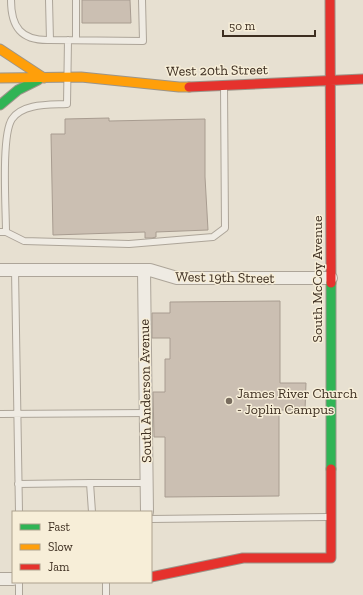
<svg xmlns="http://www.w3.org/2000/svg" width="363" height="595" font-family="'Zilla Slab',serif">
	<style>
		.building { fill: #cbbfb2; stroke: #a89c90 }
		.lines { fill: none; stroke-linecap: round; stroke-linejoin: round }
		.lane-casing { stroke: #ada599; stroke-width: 8 }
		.street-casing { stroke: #ada599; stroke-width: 14 }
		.fast-casing { stroke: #9c958a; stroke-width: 11 }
		.slow-casing { stroke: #9c958a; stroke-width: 11 }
		.jam-casing { stroke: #9c958a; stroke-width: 11 }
		.lane { stroke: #efebe3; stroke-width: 6 }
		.street { stroke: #efebe3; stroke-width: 12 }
		.fast { stroke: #30b455; stroke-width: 9 }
		.slow { stroke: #ff9f0a; stroke-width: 9 }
		.jam { stroke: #e5322d; stroke-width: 9 }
		.poi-dot { fill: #786c5e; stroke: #f7eed8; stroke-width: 1.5 }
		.labels { text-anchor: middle; stroke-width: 3; stroke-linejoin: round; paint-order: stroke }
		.street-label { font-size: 14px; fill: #3d2e20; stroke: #f7eed8 }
		.poi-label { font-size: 14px; fill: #3d2e20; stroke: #f7eed8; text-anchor: start }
	</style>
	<rect width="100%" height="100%" fill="#e7e0d1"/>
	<!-- building -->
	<path class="building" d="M82 0H130L131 23H82Z
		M109 118V121L205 119V177L208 230 156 232V237L152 238H145V232L53 235 51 134H65V119Z
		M280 301V383H306L305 410H279V496L165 497V437H154L153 392H165V359H170V338H152V313H170V302Z"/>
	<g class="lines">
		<defs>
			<path id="lane" d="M11 0C11 27 21 41 50 40
				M49 0 50 40 143 41 142 0
				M76 0V40
				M0 232H6C6 209 1 135 12 119 23 103 50 105 67 104L68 40
				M6 232 24 241 129 244 213 237 225 228 224 86
				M15 270 19 512
				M0 414 146 413
				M90 483H146
				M18 484 90 483 92 512
				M151 519 329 517
				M106 582V595
				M19 595V582"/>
			<path id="street" d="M0 270H150L177 278H331
				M144 270 147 512
				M0 579H13"/>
			<path id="fast" d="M0 105 18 90 38 80
				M331 283V469"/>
			<path id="slow" d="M0 49 44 78
				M0 78 81 77 179 87H189"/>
			<path id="jam" d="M330 0 331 283
				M189 87 363 79
				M151 577 243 558H331V469"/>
		</defs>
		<!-- lane casing -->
		<use href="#lane" class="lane-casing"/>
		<!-- street casing -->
		<use href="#street" class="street-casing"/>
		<!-- fast casing -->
		<use href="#fast" class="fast-casing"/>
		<!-- slow casing -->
		<use href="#slow" class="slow-casing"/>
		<!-- jam casing -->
		<use href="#jam" class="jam-casing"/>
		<!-- lane -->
		<use href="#lane" class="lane"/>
		<!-- street -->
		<use href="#street" class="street"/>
		<!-- fast -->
		<use href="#fast" class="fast"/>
		<!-- slow -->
		<use href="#slow" class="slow"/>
		<!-- jam -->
		<use href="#jam" class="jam"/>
	</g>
	<!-- markers -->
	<circle class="poi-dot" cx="229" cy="401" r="4"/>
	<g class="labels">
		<!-- street labels -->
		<g class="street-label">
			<text transform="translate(217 70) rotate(-1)" y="5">West 20th Street</text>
			<text transform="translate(225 277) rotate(1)" y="5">West 19th Street</text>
			<text transform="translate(317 279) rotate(-90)" y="5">South McCoy Avenue</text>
			<text transform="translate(145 391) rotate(-91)" y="5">South Anderson Avenue</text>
		</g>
		<!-- poi labels -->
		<g class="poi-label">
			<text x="237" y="398">James River Church<tspan x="237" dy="16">- Joplin Campus</tspan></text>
		</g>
	</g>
	<!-- legend -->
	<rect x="12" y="511" width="140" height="72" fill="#f7eed8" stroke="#ada18e"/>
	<rect x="20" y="524" width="20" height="6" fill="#30b455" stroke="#ada18e"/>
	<text x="48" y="531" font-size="12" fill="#3d2e20">Fast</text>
	<rect x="20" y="544" width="20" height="6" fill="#ff9f0a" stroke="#ada18e"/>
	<text x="48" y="551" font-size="12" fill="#3d2e20">Slow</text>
	<rect x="20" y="564" width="20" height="6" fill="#e5322d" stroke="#ada18e"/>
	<text x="48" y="571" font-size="12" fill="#3d2e20">Jam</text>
	<!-- scale -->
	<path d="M223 30v6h92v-6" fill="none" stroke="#3d2e20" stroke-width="2"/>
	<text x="229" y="30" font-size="12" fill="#3d2e20" stroke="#f7eed8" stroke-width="3" paint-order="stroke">50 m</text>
</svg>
